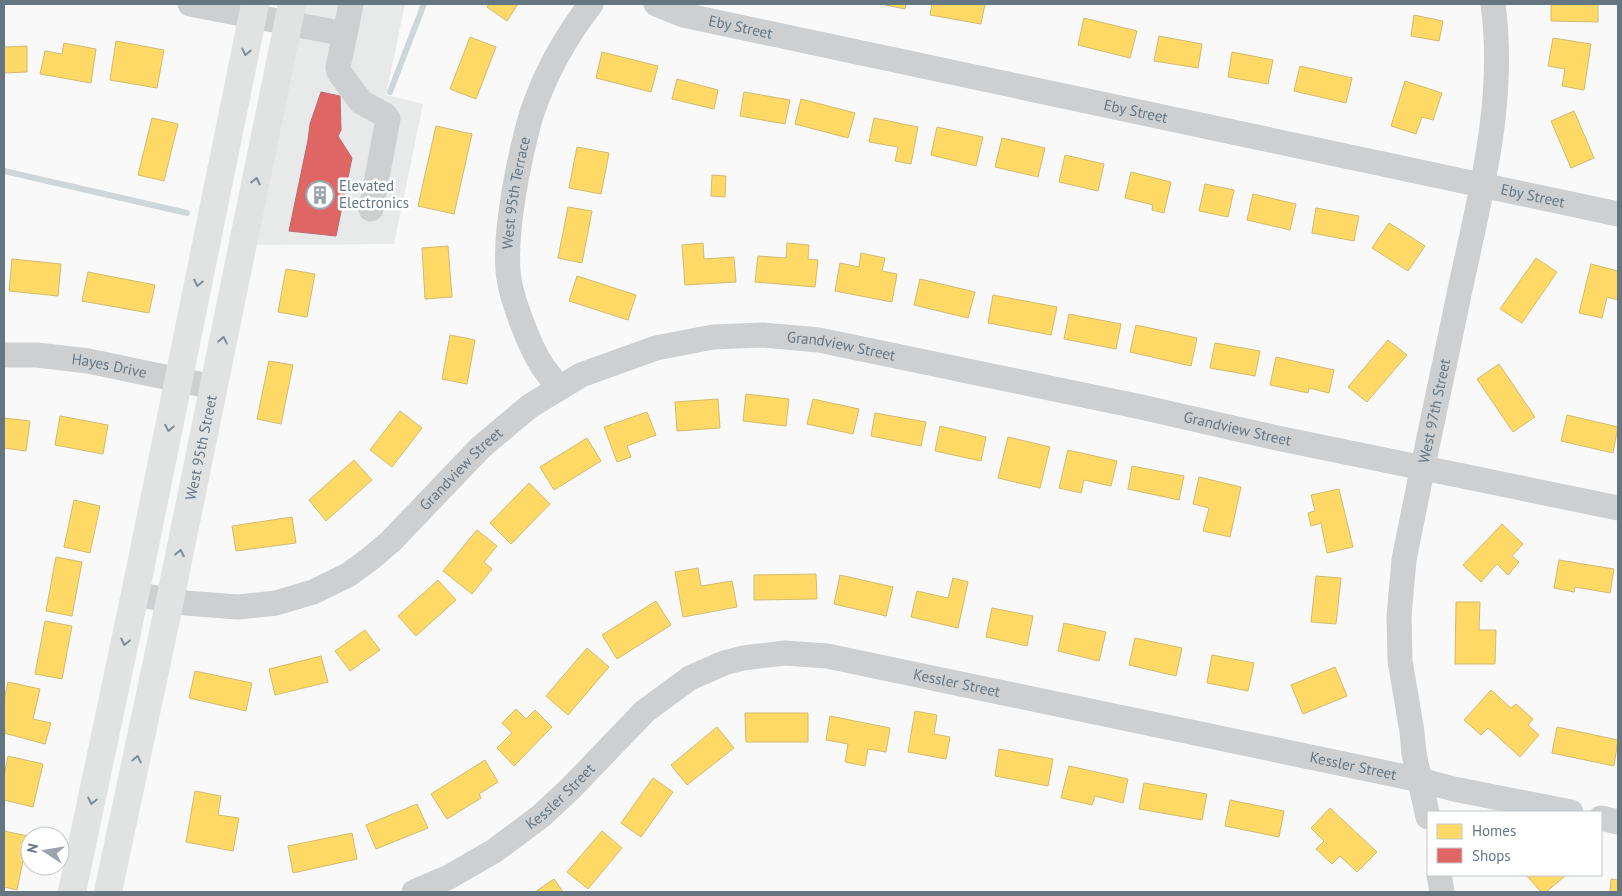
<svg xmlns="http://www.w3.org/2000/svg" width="1622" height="896" font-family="'PT Sans',sans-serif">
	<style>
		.built { fill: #e8e9e9 }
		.homes { fill: #ffd966; stroke: #d1bb6f }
		.shops { fill: #e06666; stroke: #bb6b6f }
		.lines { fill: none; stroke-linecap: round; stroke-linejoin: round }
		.stream { stroke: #ced6d9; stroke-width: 6 }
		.minor { stroke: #cecfd0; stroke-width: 25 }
		.major { stroke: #e1e2e2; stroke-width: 28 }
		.oneway { stroke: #7e8c96 }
		.labels { text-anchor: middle; stroke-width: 5; stroke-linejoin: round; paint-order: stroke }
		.street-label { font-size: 15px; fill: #657683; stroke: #fff }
		.poi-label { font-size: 15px; fill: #657683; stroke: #fff; text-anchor: start }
	</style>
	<rect width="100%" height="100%" fill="#f9f9f9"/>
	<!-- built -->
	<path class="built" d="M269 4H405L386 95 423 104 394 244 256 245 304 11Z"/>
	<!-- homes -->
	<path class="homes" d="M489 4H518L507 21 487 7Z
		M881 4H906L905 9Z
		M932 4H985L981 24 930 15Z
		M1551 4H1598V22L1551 21Z
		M1414 15 1443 21 1439 41 1411 36Z
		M1084 18 1137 31 1130 58 1078 45Z
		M1159 36 1202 44 1198 68 1154 61Z
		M470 37 496 47 476 99 450 89Z
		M1553 38 1591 44 1584 90 1562 86 1565 69 1548 66Z
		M116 41 164 50 157 88 110 80Z
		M64 43 96 49 91 83 40 74 45 51 62 54Z
		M27 46V72L4 73V47Z
		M602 52 658 66 651 92 596 78Z
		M1232 52 1273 60 1268 84 1228 77Z
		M1300 66 1352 78 1346 103 1294 91Z
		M677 79 718 90 714 109 672 99Z
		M1405 81 1442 93 1433 120 1422 117 1416 134 1391 126Z
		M744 92 790 100 785 124 740 116Z
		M801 99 855 113 848 138 795 124Z
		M1574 111 1594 158 1571 168 1551 121Z
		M152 118 178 124 164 181 138 175Z
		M874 118 918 127 911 164 895 161 898 147 869 142Z
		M436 126 472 134 454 214 418 206Z
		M937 127 983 137 976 166 931 155Z
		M1002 138 1045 148 1038 177 995 167Z
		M577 147 609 153 601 194 569 188Z
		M1065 155 1104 164 1098 191 1059 182Z
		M1131 172 1171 182 1164 213 1152 210 1153 205 1125 198Z
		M712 175 726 176 725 197 711 196Z
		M1205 184 1234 190 1228 217 1199 211Z
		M1253 194 1296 204 1290 230 1247 220Z
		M568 207 592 211 582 263 558 258Z
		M1316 208 1359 216 1354 241 1312 233Z
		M1389 223 1425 246 1408 271 1372 248Z
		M703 243 704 259 734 257 736 282 685 285 682 245Z
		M787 243 809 245 808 259 818 260 815 287 755 282 758 256 786 258Z
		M448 246 452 297 425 299 422 248Z
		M861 253 885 258 882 271 897 274 892 302 835 291 840 263 859 267Z
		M1536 258 1557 272 1522 323 1500 309Z
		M12 259 61 264 58 296 9 291Z
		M1591 264 1618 271V300L1607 297 1602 318 1579 313Z
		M286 269 315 274 307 317 278 312Z
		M88 272 155 285 149 313 82 301Z
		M577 276 636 295 628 320 569 301Z
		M920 279 975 292 968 318 914 305Z
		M993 295 1057 307 1051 335 988 323Z
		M1069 314 1121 324 1116 349 1064 339Z
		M1136 325 1197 338 1191 366 1130 352Z
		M450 335 475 340 467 384 442 379Z
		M1388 340 1407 355 1367 402 1348 387Z
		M1215 343 1260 351 1255 376 1210 368Z
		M1276 357 1334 370 1329 393 1309 388 1308 393 1270 385Z
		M269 361 293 365 281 424 257 419Z
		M1499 364 1535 417 1513 432 1477 379Z
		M746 394 789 399 786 426 743 421Z
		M718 399 720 428 677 431 675 402Z
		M813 399 859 409 853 434 807 424Z
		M400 411 422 428 392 467 370 450Z
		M647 412 656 435 627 446 631 457 617 462 604 427Z
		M875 413 926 422 921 446 871 436Z
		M1567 415 1618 427 1613 453 1561 441Z
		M60 416 108 425 103 454 55 445Z
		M4 418 30 421 26 451 4 448Z
		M940 426 986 437 981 461 935 451Z
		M1008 437 1050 447 1040 488 998 478Z
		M587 438 601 461 554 490 540 467Z
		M1068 450 1117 461 1111 486 1084 480 1081 493 1059 488Z
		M354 460 372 480 326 521 309 500Z
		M1132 466 1184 476 1179 500 1128 489Z
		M1199 477 1241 487 1230 537 1203 531 1209 508 1193 504Z
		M529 483 550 504 511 544 490 523Z
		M1339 489 1353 547 1327 553 1321 523 1311 526 1308 513 1315 511 1311 495Z
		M74 500 100 506 90 553 64 547Z
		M292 517 296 543 236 551 232 526Z
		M1502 524 1523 544 1512 556 1519 562 1508 575 1497 564 1481 582 1463 565Z
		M477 530 497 546 484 562 492 569 472 594 443 571Z
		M56 557 82 562 72 616 46 611Z
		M1559 560 1614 569 1610 593 1575 587 1574 592 1554 588Z
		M698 568 701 586 732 581 737 607 683 617 675 572Z
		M816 574 817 599 754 600V575Z
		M840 575 893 587 886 616 834 604Z
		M1316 576 1341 578 1336 624 1311 622Z
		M953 578 968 582 958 628 911 617 917 591 948 598Z
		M438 580 456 600 416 636 398 616Z
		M656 601 671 625 617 659 602 635Z
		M1456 602H1480L1479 630H1496L1495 664H1455Z
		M992 608 1033 616 1027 646 986 637Z
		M45 621 72 626 62 679 35 674Z
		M1064 623 1106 632 1099 661 1058 651Z
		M365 630 380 650 350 671 335 651Z
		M1135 638 1182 648 1176 676 1129 665Z
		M587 648 609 667 568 715 546 696Z
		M1212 655 1254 663 1248 691 1207 683Z
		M321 656 328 682 275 695 269 669Z
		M1335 667 1347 696 1303 714 1291 685Z
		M195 671 252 683 246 711 189 698Z
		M8 682 40 689 33 719 51 723 45 744 4 733V700Z
		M1491 690 1511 708 1516 704 1533 719 1528 725 1539 735 1520 757 1488 728 1481 735 1464 720Z
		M516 709 526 719 535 710 552 727 514 766 497 748 512 733 502 723Z
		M915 711 937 715 934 734 950 737 946 759 908 752Z
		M745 713H808V742H746Z
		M830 716 890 728 886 752 868 749 865 766 845 762 848 744 826 740Z
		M717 727 734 748 687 785 671 765Z
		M1557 727 1618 740 1614 766 1552 753Z
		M999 749 1053 759 1048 786 995 776Z
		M8 756 43 764 33 807 4 800V776Z
		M485 760 498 782 479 794 481 798 447 819 431 794Z
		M1069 766 1128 779 1123 803 1095 796 1092 805 1061 798Z
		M653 778 673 792 641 837 621 823Z
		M1144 783 1207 794 1202 820 1139 809Z
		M195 791 221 796 218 815 239 818 233 851 186 842Z
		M1230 800 1284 811 1279 837 1225 826Z
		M417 804 428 828 376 849 366 825Z
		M1330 808 1377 852 1357 872 1340 856 1332 864 1316 849 1324 841 1311 828Z
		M4 831 28 836 17 890 4 887Z
		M602 831 622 848 588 889 567 872Z
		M352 833 357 859 293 873 288 846Z
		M1526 875H1563L1564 877 1546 892H1541Z
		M554 879 563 892H535Z
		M1611 879 1618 880V892H1610Z"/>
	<!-- shops -->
	<path class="shops" d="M321 92 340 96 341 130 338 136 352 158 336 236 289 231 308 140 310 124Z"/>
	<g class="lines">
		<!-- stream -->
		<path class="stream" d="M390 92 424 4
			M4 171 187 213"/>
		<!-- minor -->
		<g class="minor">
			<path d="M190 4 345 34 351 4"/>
			<path id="s1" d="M656 4 683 15 1618 214"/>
			<path d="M345 34 338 67 339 72 361 102 385 115 388 119 371 209"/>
			<path id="s2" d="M4 355H37L88 361 213 387"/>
			<path id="s3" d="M559 388C554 381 548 374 543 367 529 346 510 296 508 271 506 241 511 210 516 180 521 157 525 133 533 110 546 72 567 35 591 4"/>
			<path id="s4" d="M135 594 185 603 238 607 276 603 313 592 348 575 370 559 391 541 481 447 530 406 581 375 656 348 713 337 763 335 819 340 1141 407 1277 438 1618 508"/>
			<path id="s5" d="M1428 817 1414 754 1412 732 1400 661 1399 616 1404 560C1422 468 1442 377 1461 285 1481 192 1506 100 1493 4"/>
			<path d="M1601 818 1618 822"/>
			<path d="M1439 875 1442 892"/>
			<path id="s6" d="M414 892 449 877 494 851 541 816 571 788 645 711 690 678 724 663 743 658 785 653 827 656 1420 780 1454 789 1571 812"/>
		</g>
		<!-- major -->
		<g class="major">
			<path d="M72 892 135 594 255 4"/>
			<path id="s7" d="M108 892 170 600 292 4"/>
		</g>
	</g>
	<!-- one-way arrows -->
	<defs><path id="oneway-chevron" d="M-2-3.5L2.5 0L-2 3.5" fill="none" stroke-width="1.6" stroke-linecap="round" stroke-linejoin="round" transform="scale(1.25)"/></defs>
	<g class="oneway">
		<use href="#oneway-chevron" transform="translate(246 52) rotate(102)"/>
		<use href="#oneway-chevron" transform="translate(256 181) rotate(-78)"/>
		<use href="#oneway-chevron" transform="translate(198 283) rotate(101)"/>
		<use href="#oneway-chevron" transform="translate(223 340) rotate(-78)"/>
		<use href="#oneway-chevron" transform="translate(169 428) rotate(101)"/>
		<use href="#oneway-chevron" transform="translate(180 553) rotate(-79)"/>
		<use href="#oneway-chevron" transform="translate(125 642) rotate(102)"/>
		<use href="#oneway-chevron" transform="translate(137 759) rotate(-78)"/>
		<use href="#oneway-chevron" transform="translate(92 801) rotate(102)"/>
	</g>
	<!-- icons -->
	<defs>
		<symbol id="building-ring" viewBox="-11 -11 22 22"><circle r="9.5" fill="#fff" stroke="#99a4ac" stroke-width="1.5"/><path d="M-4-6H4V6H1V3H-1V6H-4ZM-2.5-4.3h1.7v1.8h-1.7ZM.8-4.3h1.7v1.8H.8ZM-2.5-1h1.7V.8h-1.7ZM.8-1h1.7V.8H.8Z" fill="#99a4ac"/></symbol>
	</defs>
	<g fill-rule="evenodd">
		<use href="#building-ring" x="304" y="179" width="32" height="32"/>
	</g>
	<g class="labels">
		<!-- street labels -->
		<g class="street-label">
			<text dy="5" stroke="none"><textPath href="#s1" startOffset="88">Eby Street</textPath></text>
			<text dy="5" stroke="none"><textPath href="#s1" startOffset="492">Eby Street</textPath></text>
			<text dy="5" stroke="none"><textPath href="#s3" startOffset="208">West 95th Terrace</textPath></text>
			<text dy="5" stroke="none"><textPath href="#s1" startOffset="898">Eby Street</textPath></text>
			<text dy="5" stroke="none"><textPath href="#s4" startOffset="795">Grandview Street</textPath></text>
			<text dy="5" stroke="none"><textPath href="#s2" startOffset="106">Hayes Drive</textPath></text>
			<text dy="5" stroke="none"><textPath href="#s5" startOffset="412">West 97th Street</textPath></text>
			<text dy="5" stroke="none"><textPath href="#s4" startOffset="1200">Grandview Street</textPath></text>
			<text dy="5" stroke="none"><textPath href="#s7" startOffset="454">West 95th Street</textPath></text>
			<text dy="5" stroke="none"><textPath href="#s4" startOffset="375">Grandview Street</textPath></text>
			<text dy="5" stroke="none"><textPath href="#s6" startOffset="626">Kessler Street</textPath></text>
			<text dy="5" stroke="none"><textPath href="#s6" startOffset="1031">Kessler Street</textPath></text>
			<text dy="5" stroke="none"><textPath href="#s6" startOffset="176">Kessler Street</textPath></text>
		</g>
		<!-- poi labels -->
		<g class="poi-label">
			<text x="339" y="191">Elevated<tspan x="339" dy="17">Electronics</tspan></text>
		</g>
	</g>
	<!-- border -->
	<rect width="1622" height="896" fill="none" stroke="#657683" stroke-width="10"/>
	<!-- legend -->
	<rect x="1427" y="811" width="175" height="65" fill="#ffffff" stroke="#c1c8cd"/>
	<rect x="1437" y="824" width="25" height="15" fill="#ffd966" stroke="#c1c8cd"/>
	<text x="1472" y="836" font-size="15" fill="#657683">Homes</text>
	<rect x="1437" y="848" width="25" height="15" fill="#e06666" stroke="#c1c8cd"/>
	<text x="1472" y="861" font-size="15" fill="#657683">Shops</text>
	<!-- north arrow -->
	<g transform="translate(45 851) rotate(282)"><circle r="24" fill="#ffffff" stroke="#c1c8cd"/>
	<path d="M0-4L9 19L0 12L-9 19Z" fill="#99a4ac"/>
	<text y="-8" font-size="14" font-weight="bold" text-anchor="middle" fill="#657683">N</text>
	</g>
</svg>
